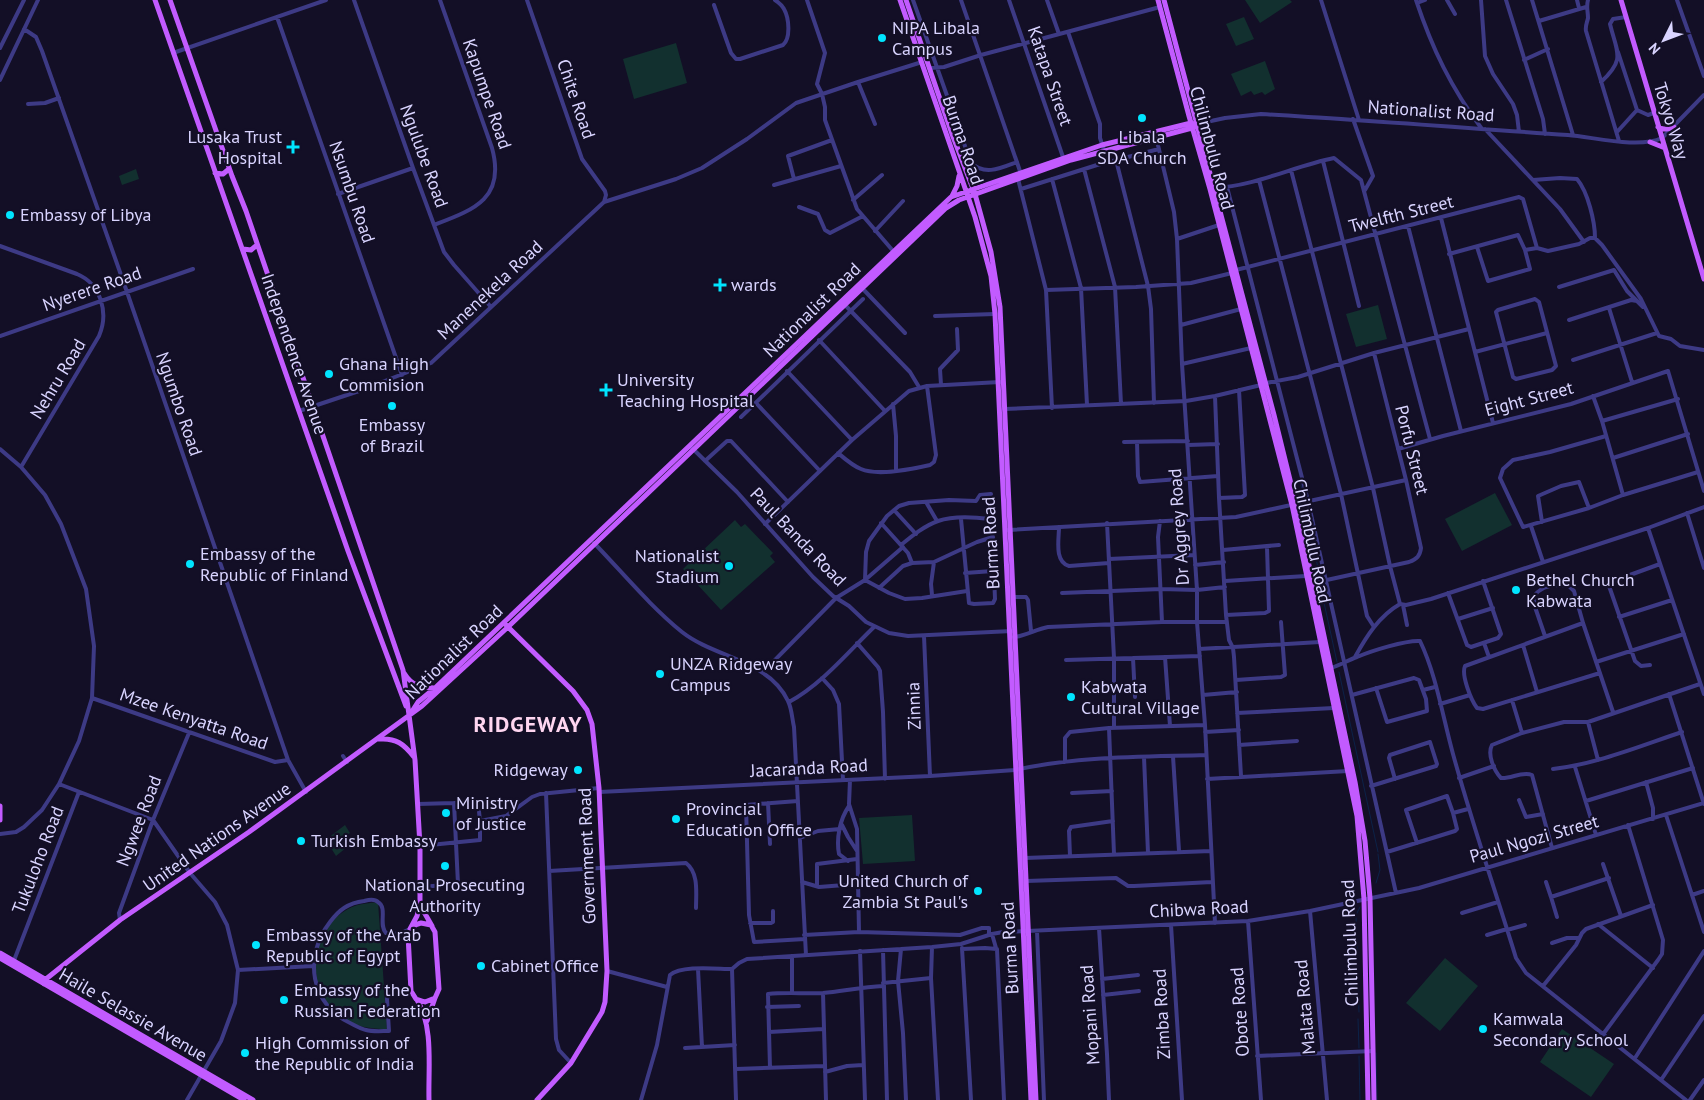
<svg xmlns="http://www.w3.org/2000/svg" width="1704" height="1100" font-family="'PT Sans',sans-serif">
	<style>
		.green { fill: #12302f }
		.lines { fill: none; stroke-linecap: round; stroke-linejoin: round }
		.stream { stroke: #0c2248; stroke-width: 1 }
		.minor { stroke: #3d3a85; stroke-width: 4 }
		.major { stroke: #c25bff; stroke-width: 5 }
		.poi-dot { fill: #00e5ff; stroke: #130f26; stroke-width: 2 }
		.labels { text-anchor: middle; stroke-width: 4.5; stroke-linejoin: round; paint-order: stroke }
		.poi-label { font-size: 18px; fill: #d9d4ff; stroke: #130f26; text-anchor: start }
		.street-label { font-size: 18px; fill: #d9d4ff; stroke: #130f26 }
		.district-label { font-size: 22px; font-weight: bold; letter-spacing: 1px; fill: #ffd6f0; stroke: #130f26 }
	</style>
	<rect width="100%" height="100%" fill="#130f26"/>
	<!-- green -->
	<path class="green" d="M1245 0H1290L1292 2 1260 23Z
		M1244 17 1254 39 1236 46 1226 24Z
		M676 43 687 83 634 99 623 59Z
		M1265 61 1275 89 1265 95 1262 92 1254 95 1251 91 1241 96 1231 74Z
		M136 169 139 179 122 185 119 176Z
		M1378 305 1387 339 1356 347 1346 314Z
		M1495 493 1512 525 1462 551 1445 519Z
		M735 520 741 527 745 524 773 553 770 556 775 562 721 610 683 569Z
		M912 815 915 861 863 864 859 818Z
		M345 825 350 833 333 845 328 838Z
		M347 836 352 843 336 856 331 848Z
		M378 902 387 1029C371 1029 354 1027 340 1016 303 987 309 927 352 907 359 904 370 903 378 902Z
		M1445 958 1478 986 1440 1031 1406 1003Z
		M1562 1029 1614 1064 1591 1097 1540 1062Z"/>
	<g class="lines">
		<!-- stream -->
		<path class="stream" d="M1301 485 1304 499
			M1306 509 1320 578
			M1321 589 1337 662
			M1339 672 1378 852
			M1376 883 1380 870 1378 854
			M1359 1012 1356 915 1360 907
			M1358 1019 1359 1048
			M1376 1053 1377 1100
			M1359 1056 1360 1100"/>
		<!-- minor -->
		<path class="minor" d="M354 0 413 168 444 252 454 265 491 307
			M527 0 582 159 605 191 606 195 604 202
			M807 0 825 53 817 84 822 94 825 107V120L857 209 894 252
			M913 0 971 163C985 176 1001 168 1017 162
			M961 0 1021 174
			M1009 0 1064 160
			M1047 0 1059 34
			M1321 0 1359 120
			M1416 0C1432 48 1451 88 1482 129
			M1447 0 1455 14
			M1481 0 1485 56 1493 74 1513 104 1517 115 1519 132
			M1506 0 1543 119 1545 134
			M1532 0 1573 135
			M1577 0 1579 8
			M1588 0C1586 7 1588 11 1588 18 1587 23 1585 26 1586 31L1619 141
			M1677 0 1704 76
			M1417 3 1425 0
			M714 5 731 53 736 59H740L783 45C791 38 789 18 784 9 782 5 778 2 775 0
			M277 17 402 375
			M1539 21 1586 7
			M24 29 36 37 42 51 127 292 288 760 306 792
			M1068 32 1100 124V138L1104 150
			M0 48 24 0
			M173 53 326 0
			M1524 60 1548 49
			M930 68 944 67 981 55 1160 7
			M0 80 38 0
			M858 82 875 124
			M1601 82C1626 59 1617 53 1610 24L1613 19 1626 17
			M28 104 45 103 59 98
			M1637 110 1648 115 1654 113
			M1353 119 1373 176 1365 190
			M1197 124 1225 118 1261 114C1363 120 1466 128 1568 135 1594 137 1638 149 1662 138L1704 95
			M1485 129 1560 209 1584 242
			M1617 132 1637 110 1618 52
			M1156 137 1174 212 1177 239 1182 364 1197 590V622L1205 725 1215 923
			M1116 160 1148 286 1151 309 1154 403
			M1323 161 1359 306
			M1084 169 1115 287 1121 404
			M1291 170 1373 488 1390 566 1400 604 1406 605 1431 599 1648 528 1704 507
			M794 179 788 156 832 140
			M1018 179 1046 290 1052 408
			M1052 179 1081 288 1087 405
			M1259 180 1341 494 1367 616 1374 627
			M1533 180 1560 178 1577 179C1588 192 1595 222 1595 238
			M774 185 841 166
			M1227 187 1308 501 1396 893
			M1214 188C1256 186 1294 166 1334 158L1361 180 1430 439
			M1021 189 1097 165 1159 149
			M338 194 413 168
			M853 200 882 175
			M799 207 818 214 825 230 830 233 863 216
			M1441 218 1493 423
			M434 225C473 210 506 199 492 148L440 0
			M1408 226 1461 431
			M875 231 903 201
			M1177 239 1219 225
			M0 246 77 274C101 284 109 313 99 336L21 467
			M1525 250 1537 248 1548 251 1579 244 1590 238H1595L1602 245 1641 299 1659 336 1671 339 1680 346 1704 350
			M1449 254 1518 235 1525 250 1530 269 1488 281 1477 247
			M1236 270 1519 197 1523 199 1537 248
			M1559 287 1614 270 1627 291 1637 301
			M862 288 905 333
			M1046 290 1136 287 1191 283 1232 273
			M1535 299 1539 302 1556 366 1552 370 1516 379 1513 377 1496 312 1498 310Z
			M845 305 910 372 919 387
			M1609 308 1632 382
			M935 316 995 314
			M1569 320 1631 300 1637 301 1643 307
			M1181 325 1241 309
			M0 336 193 269
			M819 340 885 411
			M1475 352 1547 333
			M1573 360 1657 333
			M1182 364 1251 348
			M787 371 852 440
			M1266 383 1298 377 1374 353 1469 329
			M941 385 940 369 958 350 957 329
			M1215 396 1219 498 1226 615 1229 640 1233 648 1234 657 1241 776
			M1593 396 1602 421 1623 495
			M756 403 820 471
			M893 404 896 436V470
			M1004 409 1186 401 1215 396 1261 385
			M299 411 359 391 431 363 604 202 676 179 702 168 747 139 796 103 858 82 922 62
			M741 417 863 299
			M1602 421 1678 399
			M1606 436 1550 452 1513 460 1503 469 1500 478 1523 527 1589 508 1623 495 1698 472
			M1124 442 1188 441
			M1137 442 1138 476 1140 482 1218 476
			M1188 445 1218 444
			M692 448 737 492 813 577 833 596 849 606 866 622 889 633 908 636 1012 631
			M0 449 21 467 45 495 61 524 86 589 94 646 92 698 79 741 59 784 42 810 24 827 16 832 0 834
			M1398 449 1443 436 1571 404 1668 371 1704 491
			M838 453C845 459 853 466 861 469 877 476 913 469 930 465L934 462 936 455 927 386
			M1613 458 1688 434
			M705 461 727 441H731L788 502
			M1219 498 1242 497 1245 495 1239 390
			M926 502 937 521
			M894 510 916 534
			M1687 513 1704 568
			M1160 521 1158 537 1162 622
			M1542 522 1538 496 1561 486 1579 482 1589 508
			M881 523 908 553 912 563
			M1107 523 1114 658V728
			M765 524 852 440 909 391 927 386 1000 382
			M1531 526 1543 562
			M1059 527C1059 539 1054 562 1069 566L1109 563
			M1648 528 1704 694
			M1008 530 1236 517 1406 480
			M594 543C623 573 650 606 682 632 715 658 769 660 788 701 792 709 792 719 794 727L806 955
			M901 545C912 536 924 526 938 521 952 516 975 517 990 519L992 524 995 599 993 603 974 604 969 603 961 519
			M1223 550 1279 545
			M1109 559 1194 555
			M1195 565 1224 562
			M965 573 993 571
			M865 580 866 552 869 541 887 516 899 506 909 503 949 500 976 501 980 495 991 494
			M865 580 889 593 905 599 922 598 967 591
			M1225 581 1306 576
			M1313 583 1409 562C1417 559 1420 556 1421 548L1406 480 1374 353
			M879 588 903 566 912 563 934 562 977 542 993 537
			M1062 593 1161 589 1197 590 1225 587
			M1448 593 1467 645 1471 647 1498 638 1501 634 1483 581
			M932 595 931 584 934 562
			M1014 597H1026L1028 600 1031 631
			M1403 605 1407 625
			M1226 615 1265 613 1269 611 1267 547
			M1619 617 1672 600
			M1458 619 1493 608
			M1583 623 1465 666C1461 675 1471 700 1477 708L1483 709 1600 673
			M924 636 930 776
			M1545 636 1535 607 1534 596C1542 585 1557 584 1569 586L1574 591 1583 623 1613 712
			M1014 637C1026 636 1036 629 1048 627L1162 622H1227
			M857 643 878 667 880 671 883 712 885 779
			M1484 643 1489 657
			M1523 645 1537 692
			M1199 649 1320 642
			M1165 657 1170 726
			M1355 657C1366 637 1379 616 1400 604
			M1133 658 1135 697
			M1066 660 1200 656
			M1596 662 1684 634
			M1650 665 1641 666 1635 661 1608 583 1660 564
			M1331 668C1341 665 1348 660 1357 657 1371 651 1406 640 1420 641 1436 674 1443 718 1453 754 1472 823 1495 890 1516 958L1526 973 1686 1100
			M763 672 836 598 865 580 903 547
			M822 678 833 690 839 704 843 780
			M1236 680 1281 677 1285 675 1281 622
			M1423 690 1435 687
			M1669 694 1704 804
			M1203 695 1237 692
			M1352 695 1414 678 1419 680 1426 699 1427 711 1387 722 1376 688
			M92 698 275 762 288 760
			M1512 700 1522 733
			M789 702C822 684 847 653 874 627
			M1440 704 1470 695
			M1237 713 1334 708
			M1588 722 1598 760
			M1109 728 1114 854
			M1205 732 1239 730
			M1239 745 1297 741
			M343 756 347 762
			M1173 756 1179 851
			M1144 757 1148 853
			M1065 762V738L1070 732 1109 728 1205 725
			M1575 767 1596 835
			M1553 769C1597 764 1640 746 1682 732
			M1459 778 1494 766
			M1207 779 1348 771
			M850 780 849 804 857 829 859 932 960 935 982 928H989V935
			M1646 782 1653 808V819
			M59 784 153 820 190 873 215 902 227 925 238 970 235 1003 221 1041 187 1100
			M1371 786 1436 766 1437 764 1430 742 1390 755 1389 758 1395 779
			M599 792 930 776 1015 770C1078 756 1143 757 1206 755
			M546 793 556 1039 559 1050 571 1063
			M1072 793 1112 791
			M1519 800 1526 817 1543 814
			M798 801 746 805 749 915 754 942 805 939
			M1586 801 1693 768
			M454 803 478 802 480 821 506 816 532 797 540 794 599 788
			M768 803 770 844
			M418 804 454 803 458 884 420 887
			M1453 813 1468 809
			M1666 815 1704 932
			M842 825 848 837 857 851
			M800 838 818 831 840 829
			M420 846 480 840V821
			M1552 848 1532 775C1522 771 1511 779 1501 778 1494 771 1487 754 1492 745L1522 733 1564 722H1588L1700 684
			M1387 852 1455 831 1457 829 1453 813 1447 796 1406 810 1417 843
			M1070 856 1069 831 1071 827 1113 821
			M1025 858 1211 851
			M848 861 839 854C836 838 840 819 849 806
			M1603 864 1621 916
			M549 871 686 863C699 873 696 893 696 908
			M1026 881 1116 878 1128 886H1134L1212 882
			M802 882 819 887 857 884
			M1546 882 1551 897
			M817 886V864L857 859
			M1692 895 1704 891
			M1310 911 1327 1100
			M1462 913 1498 902
			M1557 917 1551 897 1609 878
			M120 920 119 913 153 820 189 733
			M1248 921 1261 1100
			M750 923H771L773 922V911
			M1598 924 1653 968
			M1171 925 1182 1100
			M1099 928 1107 1054 1109 1100
			M410 929 399 934 386 933C378 925 388 908 378 902 374 898 368 900 364 901 348 903 339 910 330 922 303 957 310 1005 352 1024 356 1026 361 1029 366 1030 373 1032 382 1031 389 1031L387 999 389 991 395 990 413 994
			M1507 930 1525 925
			M1037 931 1044 1100
			M992 934 996 948
			M804 935 859 932
			M1487 935 1507 929
			M1552 943 1567 938H1579
			M932 947 931 978 938 1100
			M962 948 971 1100
			M901 949 898 981 903 1033 906 1100
			M962 949 985 948 997 949 1004 1100
			M883 950 887 1100
			M860 951 865 1100
			M13 963 79 792
			M698 969 702 1047
			M238 970 313 966
			M607 971 667 987
			M1102 979 1138 975
			M883 983 931 978
			M1543 986 1576 945 1582 933 1586 929 1653 905
			M792 992V956
			M823 993 826 1100
			M1103 995 1139 991
			M767 1007 799 1006
			M769 1032 823 1029
			M1604 1033 1658 960 1662 954 1663 940 1628 825
			M685 1048 735 1045
			M1257 1056 1373 1051
			M1635 1058 1704 951
			M770 1068 768 994C786 992 805 994 823 993 843 991 863 987 883 986
			M736 1069 824 1066
			M825 1072 847 1066 863 1065
			M1661 1080 1704 1016
			M641 1100 657 1045 670 975C682 965 716 969 732 969
			M736 1100 732 969 739 963 747 959 932 947 961 944 992 934 1003 932 1248 921 1310 911 1419 888 1704 803
			M1690 1100 1704 1080"/>
		<!-- major -->
		<path class="major" d="M155 0 348 551 406 706
			M170 0 232 176 246 211 403 670 415 760 420 846V905L417 916 410 929
			M900 0 975 217 991 276 995 314 1031 1100
			M906 0 952 134 975 194 991 252 1000 307 1036 1100
			M1158 0 1189 116 1210 189 1292 505 1357 816 1364 899 1368 1100
			M1164 0 1274 415 1296 504 1355 782 1365 841 1370 898 1374 1100
			M1621 0 1704 279
			M1196 118 1205 122 1199 131
			M1658 127C1664 130 1668 130 1674 127
			M1650 142 1665 148
			M215 173 223 174 229 169
			M952 196 957 186 959 176
			M243 249 251 250 257 245
			M506 625 573 691 587 710 592 724 599 788 607 971 605 1002 602 1012 571 1063 537 1100
			M404 673C412 686 420 687 434 688
			M411 713 418 702 435 688 951 197 1102 145 1191 123 1194 124
			M380 739C396 738 404 744 414 757
			M0 806V820
			M420 905 432 926
			M421 923 431 925 435 932 439 989 435 998 425 1002 416 999 411 991 408 935C410 928 413 925 421 923Z
			M0 953 253 1100
			M0 958 244 1100
			M44 984 46 979 120 920 249 832 422 706 508 627 946 208 959 200 1071 160 1192 128 1197 124
			M417 1000C434 1026 428 1070 429 1100
			M427 1021 435 998"/>
	</g>
	<!-- markers -->
	<g class="poi-dot">
		<circle cx="882" cy="38" r="5"/>
		<circle cx="1142" cy="118" r="5"/>
		<path d="M290.5 139.5h5v5h5v5h-5v5h-5v-5h-5v-5h5z"/>
		<circle cx="10" cy="215" r="5"/>
		<path d="M717.5 277.5h5v5h5v5h-5v5h-5v-5h-5v-5h5z"/>
		<circle cx="329" cy="374" r="5"/>
		<path d="M603.5 382.5h5v5h5v5h-5v5h-5v-5h-5v-5h5z"/>
		<circle cx="392" cy="406" r="5"/>
		<circle cx="190" cy="564" r="5"/>
		<circle cx="729" cy="566" r="5"/>
		<circle cx="1516" cy="590" r="5"/>
		<circle cx="660" cy="674" r="5"/>
		<circle cx="1071" cy="697" r="5"/>
		<circle cx="578" cy="770" r="5"/>
		<circle cx="446" cy="813" r="5"/>
		<circle cx="676" cy="819" r="5"/>
		<circle cx="301" cy="841" r="5"/>
		<circle cx="445" cy="866" r="5"/>
		<circle cx="978" cy="891" r="5"/>
		<circle cx="256" cy="945" r="5"/>
		<circle cx="481" cy="966" r="5"/>
		<circle cx="284" cy="1000" r="5"/>
		<circle cx="1483" cy="1029" r="5"/>
		<circle cx="245" cy="1053" r="5"/>
	</g>
	<g class="labels">
		<!-- poi labels -->
		<g class="poi-label">
			<text x="892" y="34">NIPA Libala<tspan x="892" dy="21">Campus</tspan></text>
			<text x="282" y="143" text-anchor="end">Lusaka Trust<tspan x="282" dy="21">Hospital</tspan></text>
			<text x="1142" y="143" text-anchor="middle">Libala<tspan x="1142" dy="21">SDA Church</tspan></text>
			<text x="20" y="221">Embassy of Libya</text>
			<text x="731" y="291">wards</text>
			<text x="339" y="370">Ghana High<tspan x="339" dy="21">Commision</tspan></text>
			<text x="617" y="386">University<tspan x="617" dy="21">Teaching Hospital</tspan></text>
			<text x="392" y="431" text-anchor="middle">Embassy<tspan x="392" dy="21">of Brazil</tspan></text>
			<text x="200" y="560">Embassy of the<tspan x="200" dy="21">Republic of Finland</tspan></text>
			<text x="719" y="562" text-anchor="end">Nationalist<tspan x="719" dy="21">Stadium</tspan></text>
			<text x="1526" y="586">Bethel Church<tspan x="1526" dy="21">Kabwata</tspan></text>
			<text x="670" y="670">UNZA Ridgeway<tspan x="670" dy="21">Campus</tspan></text>
			<text x="1081" y="693">Kabwata<tspan x="1081" dy="21">Cultural Village</tspan></text>
			<text x="568" y="776" text-anchor="end">Ridgeway</text>
			<text x="456" y="809">Ministry<tspan x="456" dy="21">of Justice</tspan></text>
			<text x="686" y="815">Provincial<tspan x="686" dy="21">Education Office</tspan></text>
			<text x="311" y="847">Turkish Embassy</text>
			<text x="968" y="887" text-anchor="end">United Church of<tspan x="968" dy="21">Zambia St Paul's</tspan></text>
			<text x="445" y="891" text-anchor="middle">National Prosecuting<tspan x="445" dy="21">Authority</tspan></text>
			<text x="266" y="941">Embassy of the Arab<tspan x="266" dy="21">Republic of Egypt</tspan></text>
			<text x="491" y="972">Cabinet Office</text>
			<text x="294" y="996">Embassy of the<tspan x="294" dy="21">Russian Federation</tspan></text>
			<text x="1493" y="1025">Kamwala<tspan x="1493" dy="21">Secondary School</tspan></text>
			<text x="255" y="1049">High Commission of<tspan x="255" dy="21">the Republic of India</tspan></text>
		</g>
		<!-- street labels -->
		<g class="street-label">
			<text transform="translate(1050 76) rotate(71)" y="6">Katapa Street</text>
			<text transform="translate(487 94) rotate(71)" y="6">Kapumpe Road</text>
			<text transform="translate(576 99) rotate(71)" y="6">Chite Road</text>
			<text transform="translate(1431 111) rotate(4)" y="6">Nationalist Road</text>
			<text transform="translate(1671 121) rotate(73)" y="6">Tokyo Way</text>
			<text transform="translate(963 140) rotate(71)" y="6">Burma Road</text>
			<text transform="translate(1212 148) rotate(75)" y="6">Chilimbulu Road</text>
			<text transform="translate(424 156) rotate(70)" y="6">Ngulube Road</text>
			<text transform="translate(352 192) rotate(71)" y="6">Nsumbu Road</text>
			<text transform="translate(1401 214) rotate(-14)" y="6">Twelfth Street</text>
			<text transform="translate(92 289) rotate(-19)" y="6">Nyerere Road</text>
			<text transform="translate(490 290) rotate(-43)" y="6">Manenekela Road</text>
			<text transform="translate(812 310) rotate(-44)" y="6">Nationalist Road</text>
			<text transform="translate(294 354) rotate(71)" y="6">Independence Avenue</text>
			<text transform="translate(58 379) rotate(-59)" y="6">Nehru Road</text>
			<text transform="translate(1529 399) rotate(-15)" y="6">Eight Street</text>
			<text transform="translate(179 404) rotate(71)" y="6">Ngumbo Road</text>
			<text transform="translate(1412 450) rotate(76)" y="6">Porfu Street</text>
			<text transform="translate(1179 527) rotate(-94)" y="6">Dr Aggrey Road</text>
			<text transform="translate(798 537) rotate(46)" y="6">Paul Banda Road</text>
			<text transform="translate(1312 541) rotate(78)" y="6">Chilimbulu Road</text>
			<text transform="translate(991 543) rotate(-93)" y="6">Burma Road</text>
			<text transform="translate(454 652) rotate(-44)" y="6">Nationalist Road</text>
			<text transform="translate(914 706) rotate(-92)" y="6">Zinnia</text>
			<text transform="translate(194 719) rotate(19)" y="6">Mzee Kenyatta Road</text>
			<text transform="translate(809 768) rotate(-3)" y="6">Jacaranda Road</text>
			<text transform="translate(139 821) rotate(-69)" y="6">Ngwee Road</text>
			<text transform="translate(217 837) rotate(-35)" y="6">United Nations Avenue</text>
			<text transform="translate(1534 839) rotate(-16)" y="6">Paul Ngozi Street</text>
			<text transform="translate(587 856) rotate(-92)" y="6">Government Road</text>
			<text transform="translate(38 860) rotate(-69)" y="6">Tukuloho Road</text>
			<text transform="translate(1199 909) rotate(-3)" y="6">Chibwa Road</text>
			<text transform="translate(1350 943) rotate(-92)" y="6">Chilimbulu Road</text>
			<text transform="translate(1010 948) rotate(-93)" y="6">Burma Road</text>
			<text transform="translate(1305 1007) rotate(-95)" y="6">Malata Road</text>
			<text transform="translate(1240 1012) rotate(-94)" y="6">Obote Road</text>
			<text transform="translate(1162 1014) rotate(-93)" y="6">Zimba Road</text>
			<text transform="translate(133 1015) rotate(30)" y="6">Haile Selassie Avenue</text>
			<text transform="translate(1090 1015) rotate(-94)" y="6">Mopani Road</text>
		</g>
		<!-- district labels -->
		<g class="district-label">
			<text x="528" y="732">RIDGEWAY</text>
		</g>
	</g>
	<!-- north arrow -->
	<g transform="translate(1664 40) rotate(228)" stroke="#130f26" stroke-width="4" paint-order="stroke">
	<path d="M0-4L9 19L0 12L-9 19Z" fill="#d9d4ff"/>
	<text y="-8" font-size="14" font-weight="bold" text-anchor="middle" fill="#d9d4ff">N</text>
	</g>
</svg>
